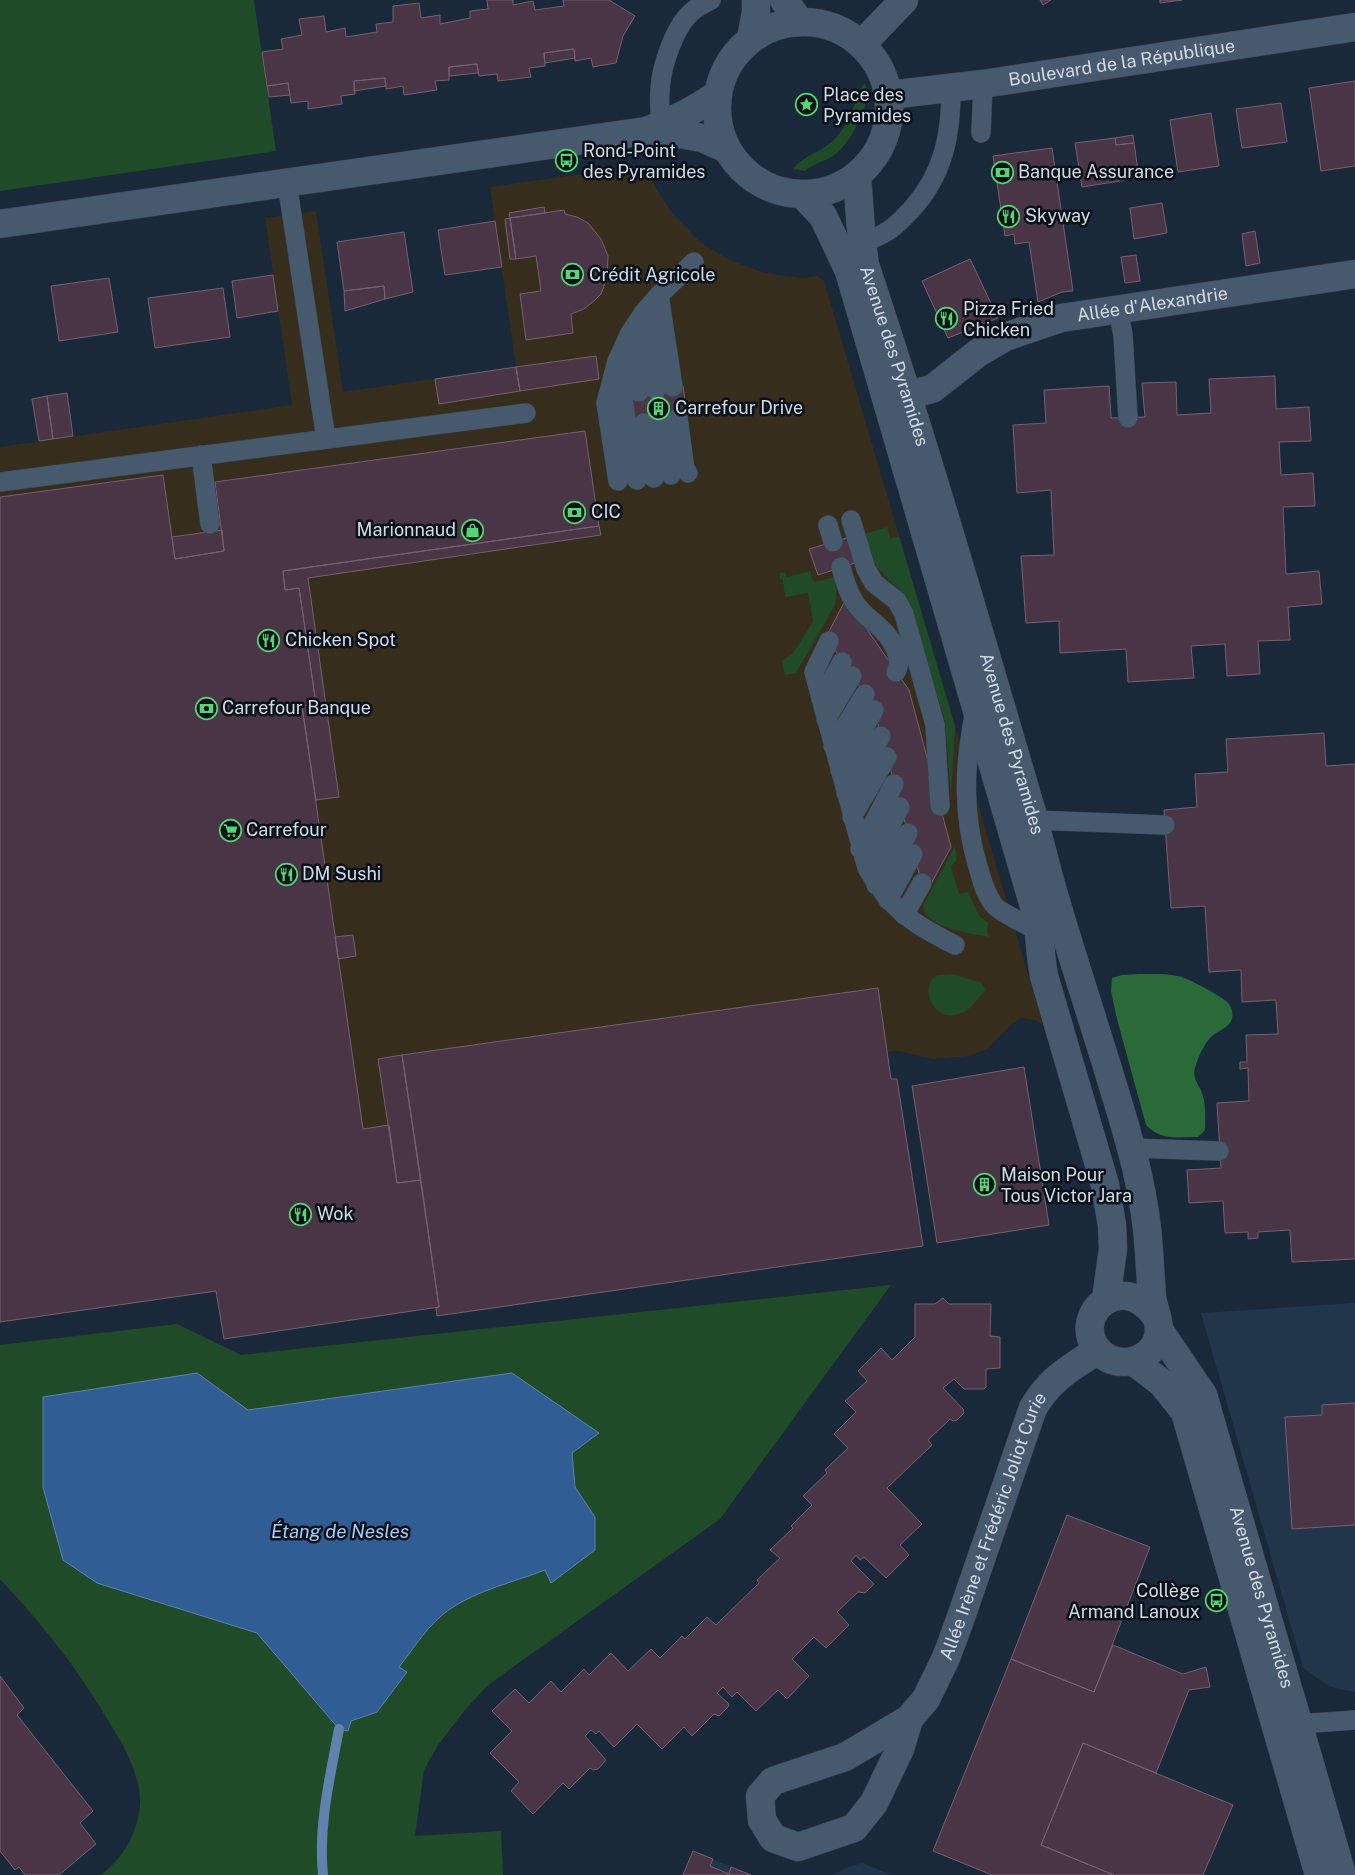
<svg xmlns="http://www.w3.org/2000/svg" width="1355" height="1875" font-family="'Public Sans',sans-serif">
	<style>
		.commercial { fill: #372d1d }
		.built { fill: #21354b }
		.green { fill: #1f4b28; fill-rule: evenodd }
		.forest { fill: #2a6a38 }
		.water { fill: #305d94; stroke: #6083ad }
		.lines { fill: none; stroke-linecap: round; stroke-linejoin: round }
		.stream { stroke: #6083ad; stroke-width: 10 }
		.building { fill: #493545; stroke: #766072 }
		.service-casing { stroke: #394654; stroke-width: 20 }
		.minor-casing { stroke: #394654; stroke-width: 29 }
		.secondary-casing { stroke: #394654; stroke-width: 29 }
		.service { stroke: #47596c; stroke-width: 19 }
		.minor { stroke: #47596c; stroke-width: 28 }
		.secondary { stroke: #47596c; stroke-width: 28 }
		.labels { text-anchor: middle; stroke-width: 5; stroke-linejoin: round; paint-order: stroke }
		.street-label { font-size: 18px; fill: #d1dbe7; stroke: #0a1119 }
		.poi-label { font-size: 18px; fill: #d1dbe7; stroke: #0a1119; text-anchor: start }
		.water-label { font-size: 19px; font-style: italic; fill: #a5cbfb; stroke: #0a1119 }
	</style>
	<rect width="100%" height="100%" fill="#19293a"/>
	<!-- commercial -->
	<path class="commercial" d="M645 165 655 187 672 213 701 243 730 260 765 273 801 278 817 276 824 281 1043 1025 1036 1020 1022 1018 1011 1025 987 1049 969 1056 933 1059 898 1051 887 1052 891 1079H897L923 1246 437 1316 435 1308 224 1339 216 1291 0 1322V447L292 405 265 218 316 211 343 392 516 367 490 187Z"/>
	<!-- built -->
	<path class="built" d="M1355 1303V1692L1343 1690 1327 1685 1303 1668 1201 1313Z
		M693 1851 751 1875H683Z
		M862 1863 892 1875H833L848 1867Z"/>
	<!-- green -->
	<path class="green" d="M0 0H254L276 151 0 191Z
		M865 83C866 87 868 91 867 95 866 112 848 147 833 156 824 162 814 163 805 171L793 169C806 153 827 151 839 134 844 127 849 119 852 111 857 101 857 91 865 83Z
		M887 527 890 539 899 536 955 726 951 796 945 721 910 605 902 593 876 566 865 534Z
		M810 571 813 582 834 577 837 586 835 605 796 673 785 675 782 661 793 653 813 622 808 593 785 597 783 580 780 579V573L785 572 787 577Z
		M955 846 957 859 951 867 959 894 968 892 980 917 988 922 987 932 989 937C974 934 918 927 924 904Z
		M952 974 982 983 985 989 984 992C978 998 972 1008 964 1012 933 1027 918 986 937 975Z
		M891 1285 720 1519 488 1685 465 1710 438 1745 424 1770 415 1836 501 1831 503 1875H101C123 1858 138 1833 140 1804 141 1773 122 1743 106 1717 75 1665 42 1624 0 1579V1345L177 1324 241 1355ZM197 1373 247 1410 512 1374 598 1433 572 1453 575 1487 595 1517 551 1582 546 1570C514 1582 478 1590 450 1609 429 1623 414 1648 399 1667L406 1672 377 1712 350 1721 284 1664 257 1633 97 1583Z"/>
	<!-- forest -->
	<path class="forest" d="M1140 974C1154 974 1168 973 1182 977 1190 980 1222 996 1228 1003 1232 1008 1234 1015 1231 1021 1227 1029 1217 1031 1211 1037 1203 1045 1198 1058 1195 1068 1192 1080 1200 1085 1203 1096 1206 1106 1205 1119 1205 1130L1198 1137C1177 1137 1161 1141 1146 1125L1117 1019 1111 991 1112 978 1122 975Z"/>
	<!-- water -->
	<path class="water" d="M197 1373 248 1410 512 1373 599 1433 572 1453 575 1487 595 1517V1550L551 1583 545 1570C514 1582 478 1590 450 1609 429 1623 414 1648 399 1667L407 1672 377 1712 351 1721 348 1731 339 1729 257 1633 97 1583 63 1560 43 1487V1397Z"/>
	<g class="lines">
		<!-- stream -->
		<path class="stream" d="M323 1875C318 1826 330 1777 339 1729"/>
	</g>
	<!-- building -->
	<path class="building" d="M487 0H513V5L533 1 535 10 564 6 563 0H609L635 16 623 36 616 63 593 67 591 58 575 61 574 49 544 53 545 66 529 68 531 77 498 81 497 74 479 76 477 64 449 67V80L435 81 437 90 404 95 403 86 386 89 385 78 354 81 355 94 341 96 342 104 308 109V101L291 103 288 83 267 86 262 52 283 49 281 39 302 35 299 19 324 16 326 32 345 28 346 37 377 32 376 24 393 22V6L419 3 421 18 440 15V24L470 18V11L488 9Z
		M1040 0H1051L1043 5Z
		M1160 0H1182L1160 3Z
		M574 49 575 58 545 63 544 53Z
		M477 64 478 73 449 76V67Z
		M385 78 386 86 354 91V81Z
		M1355 81V166L1321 171 1309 88Z
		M288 83 290 95 269 97 267 86Z
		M1281 103 1287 142 1242 148 1236 109Z
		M1211 113 1219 166 1178 172 1170 120Z
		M1133 135 1134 143 1116 145 1115 138Z
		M1115 138 1116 145 1134 143 1139 178 1082 187 1075 143Z
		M1052 148 1073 291 1062 292 1038 302 1029 242 1015 244 1014 234 1005 236 993 156Z
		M1162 203 1167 233 1134 239 1130 208Z
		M544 207 545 213 510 218 509 213Z
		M564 210 565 214 577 217 588 223 601 239 608 256 607 278 601 294 595 300 584 309 571 314 573 333 526 340 520 294 541 291 536 256 516 259 510 218Z
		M510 218 516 259H510L505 219Z
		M495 221 502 267 445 275 438 230Z
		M1255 231 1260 263 1246 266 1242 234Z
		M404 232 413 292 385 299 384 286 344 291 337 242Z
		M1136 255 1140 281 1125 283 1121 257Z
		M970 259 998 318 948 338 922 281Z
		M273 275 278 311 237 318 232 281Z
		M109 278 118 332 59 341 51 286Z
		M384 286 385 299 345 311 344 291Z
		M223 288 230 337 155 348 148 298Z
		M596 356 599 379 520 391 516 367Z
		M516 367 520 391 439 404 435 379Z
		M1275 376 1276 409 1309 407 1311 441 1279 442 1281 475 1313 473 1315 506 1283 507 1286 574 1319 571 1322 604 1288 607 1290 640 1258 641 1260 674 1227 676 1225 644 1191 646 1194 678 1128 682 1126 649 1060 653 1059 621 1026 623 1021 556 1054 555 1051 490 1017 493 1013 425 1046 423 1044 390 1109 386 1111 418 1145 417 1142 383 1176 382 1177 415 1211 413 1209 379Z
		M683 386 687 417 635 425 631 394Z
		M67 393 73 436 53 439 47 396Z
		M47 396 53 439 39 441 32 399Z
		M585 431 599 526 283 571 285 590 299 588 316 704 302 706 363 1129 389 1125 397 1183 421 1180 439 1307 224 1339 216 1291 0 1322V497L163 475 175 559 224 551 215 482Z
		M599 526 601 535 308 578 339 797 316 800 302 706 316 704 299 588 285 590 283 571Z
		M222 530 224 551 175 559 172 537Z
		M847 538 855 563 818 575 809 549Z
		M846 599 909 690 940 806 951 847 925 895 873 706 826 637Z
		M1324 733 1326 766 1355 764V1259L1292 1262 1290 1230 1258 1232V1238L1248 1239V1232L1225 1233 1223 1201 1189 1203 1187 1170 1221 1168 1217 1103 1249 1101 1248 1068 1240 1069V1062H1247L1246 1035 1278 1034 1276 1000 1242 1002 1241 970 1209 972 1205 906 1171 908 1164 810 1197 807 1195 774 1228 772 1226 739Z
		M353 935 356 956 338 959 335 937Z
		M878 988 891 1079H897L923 1246 437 1316 436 1308 439 1307 402 1055Z
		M402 1055 421 1180 397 1183 378 1059Z
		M1024 1067 1049 1225 937 1243 912 1086Z
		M943 1298 949 1304H991L990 1336 1000 1337V1368L986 1369V1387L984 1389H964L954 1379 943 1388 963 1409 964 1413 957 1420 953 1421 950 1419 928 1440 932 1445 887 1488 922 1524 900 1545 909 1555 886 1578 864 1557 860 1560 856 1555 851 1561 874 1584 865 1593 858 1592 837 1612 849 1625 826 1648 814 1637 792 1659 809 1676 787 1699 778 1690 756 1711 737 1692 732 1697 723 1687 717 1693 729 1704 728 1707 719 1716 714 1714 692 1736 684 1727 662 1749 637 1724 614 1747 599 1731 596 1734 591 1730 585 1736 606 1760 598 1769 593 1770 590 1768 569 1789 563 1783 533 1814 511 1791 519 1782 490 1753 512 1731 492 1711 515 1689 529 1703 551 1681 561 1692 584 1669 589 1675 611 1653 628 1671 651 1649 660 1658 682 1636 685 1639 707 1617 716 1625 759 1583 757 1580 780 1558 770 1550 793 1528 791 1526 812 1505 803 1496 827 1473 825 1470 848 1448 834 1434 856 1412 845 1401 867 1381 858 1371 881 1348 892 1360 915 1337V1304H935Z
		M1355 1403V1525L1292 1529 1285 1417 1322 1415V1405Z
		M1067 1515 1150 1547 1094 1692 1011 1659Z
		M1113 1645 1183 1674 1206 1667 1210 1687 1189 1690 1156 1773 1083 1743 1041 1845 1114 1875H992L933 1851 1011 1659 1094 1692Z
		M0 1676 24 1708 17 1715 93 1811 80 1823 96 1844 59 1875H25L19 1867 15 1870 0 1851Z
		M1083 1743 1233 1805 1203 1875H1114L1041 1845Z
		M693 1851 713 1859 710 1866 729 1874 731 1867 751 1875H683Z"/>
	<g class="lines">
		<defs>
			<path id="service" d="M662 132C660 118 659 104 660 90 661 67 675 24 694 10 699 6 705 3 711 0
				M981 133 983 84
				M287 183 326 439
				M862 243C870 240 878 237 886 232 896 227 904 217 912 209 944 173 951 135 951 88
				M659 295 673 387
				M1118 309 1123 335 1128 418
				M644 312 656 390
				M630 333 639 392
				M619 370 634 475 637 480
				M678 418 685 469 688 473
				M661 421 668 471 671 475
				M644 423 651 473 654 478
				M201 455 210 524
				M618 481 606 403 617 361 630 333 644 312 659 295 694 262
				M0 482 526 413
				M851 520 866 569 874 583 897 601 904 614 935 725 940 806
				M828 525 833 542
				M841 567C844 579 848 593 855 603 868 622 886 626 896 650 899 659 900 663 896 672
				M829 641 814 672 867 868C891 910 913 924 955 945
				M821 699 842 662
				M975 711C964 765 962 813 978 867 982 880 985 894 994 905 998 911 1031 927 1040 932
				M826 719 852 676
				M833 746 865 694
				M840 770 874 710
				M846 793 881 736
				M852 817 887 757
				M1034 820 1165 825
				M860 849 894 784
				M867 868 900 807
				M876 885 908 833
				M888 900 913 854
				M904 915 922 883
				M1132 1148 1219 1151
				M1299 1724 1355 1720"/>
			<g id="minor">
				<path d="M862 44 904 0"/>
				<path id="s1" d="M889 95 983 84 1355 27"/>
				<path d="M649 130C676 119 694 111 718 94"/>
				<path d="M0 224 646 131 674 133 702 138 727 149"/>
				<path id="s2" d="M908 395 932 389 978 353 1005 337 1061 318 1355 274"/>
				<path id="s3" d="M909 1719 900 1749 874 1803 854 1828 798 1847 773 1838 762 1820 760 1796 773 1781 845 1757 909 1719 926 1699 946 1658 960 1620 1033 1408C1051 1378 1069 1369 1098 1350"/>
			</g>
			<g id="secondary">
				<path d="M784 0 800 22"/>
				<circle cx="803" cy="108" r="86"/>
				<path d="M751 39 756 12V0"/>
				<path id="s4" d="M857 177 862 243 865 265C926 448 979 632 1033 816 1041 846 1048 876 1057 905 1075 966 1095 1026 1113 1086 1130 1141 1146 1195 1149 1252 1150 1268 1151 1283 1152 1298 1154 1308 1159 1320 1159 1330 1159 1348 1142 1362 1124 1362 1113 1362 1103 1357 1096 1348 1072 1313 1122 1271 1154 1314"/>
				<path d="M803 195 823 216 849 271 1036 913C1040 934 1040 955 1044 976L1105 1185 1112 1225 1113 1249 1106 1300"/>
				<path id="s5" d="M1159 1330 1203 1395 1342 1875"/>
				<path d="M1133 1361 1162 1383 1185 1412 1319 1875"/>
			</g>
		</defs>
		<!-- service casing -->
		<use href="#service" class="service-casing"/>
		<!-- minor casing -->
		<use href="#minor" class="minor-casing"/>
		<!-- secondary casing -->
		<use href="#secondary" class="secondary-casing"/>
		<!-- service -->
		<use href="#service" class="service"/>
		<!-- minor -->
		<use href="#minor" class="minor"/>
		<!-- secondary -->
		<use href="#secondary" class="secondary"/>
	</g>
	<!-- icons -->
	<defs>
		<symbol id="sight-ring" viewBox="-11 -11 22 22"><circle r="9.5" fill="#0a1119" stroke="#54d672" stroke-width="1.5"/><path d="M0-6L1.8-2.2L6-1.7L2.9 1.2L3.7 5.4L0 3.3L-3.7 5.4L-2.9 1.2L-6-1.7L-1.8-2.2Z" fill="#54d672"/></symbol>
		<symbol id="bus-ring" viewBox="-11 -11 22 22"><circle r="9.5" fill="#0a1119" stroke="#54d672" stroke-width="1.5"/><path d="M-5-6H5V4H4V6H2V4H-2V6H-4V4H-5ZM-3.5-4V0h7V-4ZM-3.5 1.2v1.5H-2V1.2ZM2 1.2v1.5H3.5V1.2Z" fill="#54d672"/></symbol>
		<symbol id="bank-ring" viewBox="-11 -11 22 22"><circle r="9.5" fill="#0a1119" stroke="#54d672" stroke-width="1.5"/><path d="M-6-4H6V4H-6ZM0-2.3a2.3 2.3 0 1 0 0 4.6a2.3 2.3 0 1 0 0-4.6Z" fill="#54d672"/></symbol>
		<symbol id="restaurant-ring" viewBox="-11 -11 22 22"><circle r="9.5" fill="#0a1119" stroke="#54d672" stroke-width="1.5"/><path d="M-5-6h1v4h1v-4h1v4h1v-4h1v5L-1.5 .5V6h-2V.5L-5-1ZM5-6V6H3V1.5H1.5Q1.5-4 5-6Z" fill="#54d672"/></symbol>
		<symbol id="building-ring" viewBox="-11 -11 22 22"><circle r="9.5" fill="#0a1119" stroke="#54d672" stroke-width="1.5"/><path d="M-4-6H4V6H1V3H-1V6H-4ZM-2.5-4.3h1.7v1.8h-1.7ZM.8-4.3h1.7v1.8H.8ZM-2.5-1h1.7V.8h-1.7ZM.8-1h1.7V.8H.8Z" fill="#54d672"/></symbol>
		<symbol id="shop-ring" viewBox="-11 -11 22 22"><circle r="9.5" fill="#0a1119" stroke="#54d672" stroke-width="1.5"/><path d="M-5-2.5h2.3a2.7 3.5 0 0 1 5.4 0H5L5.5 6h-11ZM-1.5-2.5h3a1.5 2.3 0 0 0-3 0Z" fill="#54d672"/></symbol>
		<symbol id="supermarket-ring" viewBox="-11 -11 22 22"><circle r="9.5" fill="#0a1119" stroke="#54d672" stroke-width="1.5"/><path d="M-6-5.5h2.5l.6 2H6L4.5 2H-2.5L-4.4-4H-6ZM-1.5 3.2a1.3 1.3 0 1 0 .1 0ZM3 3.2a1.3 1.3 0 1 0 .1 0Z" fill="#54d672"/></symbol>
	</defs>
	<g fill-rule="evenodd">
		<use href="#sight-ring" x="794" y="92" width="25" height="25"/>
		<use href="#bus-ring" x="554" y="148" width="25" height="25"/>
		<use href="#bank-ring" x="990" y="160" width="25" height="25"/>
		<use href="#restaurant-ring" x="996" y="204" width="25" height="25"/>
		<use href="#bank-ring" x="560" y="262" width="25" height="25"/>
		<use href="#restaurant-ring" x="934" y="306" width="25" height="25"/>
		<use href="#building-ring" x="646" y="396" width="25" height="25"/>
		<use href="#bank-ring" x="562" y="500" width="25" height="25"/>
		<use href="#shop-ring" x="460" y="518" width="25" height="25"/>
		<use href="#restaurant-ring" x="256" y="628" width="25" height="25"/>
		<use href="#bank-ring" x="194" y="696" width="25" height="25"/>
		<use href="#supermarket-ring" x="218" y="818" width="25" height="25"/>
		<use href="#restaurant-ring" x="274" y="862" width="25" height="25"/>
		<use href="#building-ring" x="972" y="1172" width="25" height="25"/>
		<use href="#restaurant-ring" x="288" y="1202" width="25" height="25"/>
		<use href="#bus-ring" x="1204" y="1588" width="25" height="25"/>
	</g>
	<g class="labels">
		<!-- street labels -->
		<g class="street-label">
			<text dy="6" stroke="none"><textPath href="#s1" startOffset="235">Boulevard de la République</textPath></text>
			<text dy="6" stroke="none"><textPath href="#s2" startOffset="266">Allée d'Alexandrie</textPath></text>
			<text dy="6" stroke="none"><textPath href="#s4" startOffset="184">Avenue des Pyramides</textPath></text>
			<text dy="6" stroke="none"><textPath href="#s4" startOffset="589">Avenue des Pyramides</textPath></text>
			<text dy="6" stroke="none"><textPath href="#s3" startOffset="636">Allée Irène et Frédéric Joliot Curie</textPath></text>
			<text dy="6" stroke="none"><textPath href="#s5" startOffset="289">Avenue des Pyramides</textPath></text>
		</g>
		<!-- poi labels -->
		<g class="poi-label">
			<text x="823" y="101">Place des<tspan x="823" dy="21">Pyramides</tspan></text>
			<text x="583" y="157">Rond-Point<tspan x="583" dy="21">des Pyramides</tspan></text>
			<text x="1018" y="178">Banque Assurance</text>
			<text x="1025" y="222">Skyway</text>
			<text x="589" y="281">Crédit Agricole</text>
			<text x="963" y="315">Pizza Fried<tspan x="963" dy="21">Chicken</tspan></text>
			<text x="675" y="414">Carrefour Drive</text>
			<text x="591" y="518">CIC</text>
			<text x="456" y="536" text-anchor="end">Marionnaud</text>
			<text x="285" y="646">Chicken Spot</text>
			<text x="222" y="714">Carrefour Banque</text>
			<text x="246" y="836">Carrefour</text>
			<text x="302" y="880">DM Sushi</text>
			<text x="1001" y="1181">Maison Pour<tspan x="1001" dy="21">Tous Victor Jara</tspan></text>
			<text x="317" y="1220">Wok</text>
			<text x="1200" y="1597" text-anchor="end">Collège<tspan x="1200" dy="21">Armand Lanoux</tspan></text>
		</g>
		<!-- water labels -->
		<g class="water-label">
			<text x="340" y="1538">Étang de Nesles</text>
		</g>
	</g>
</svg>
